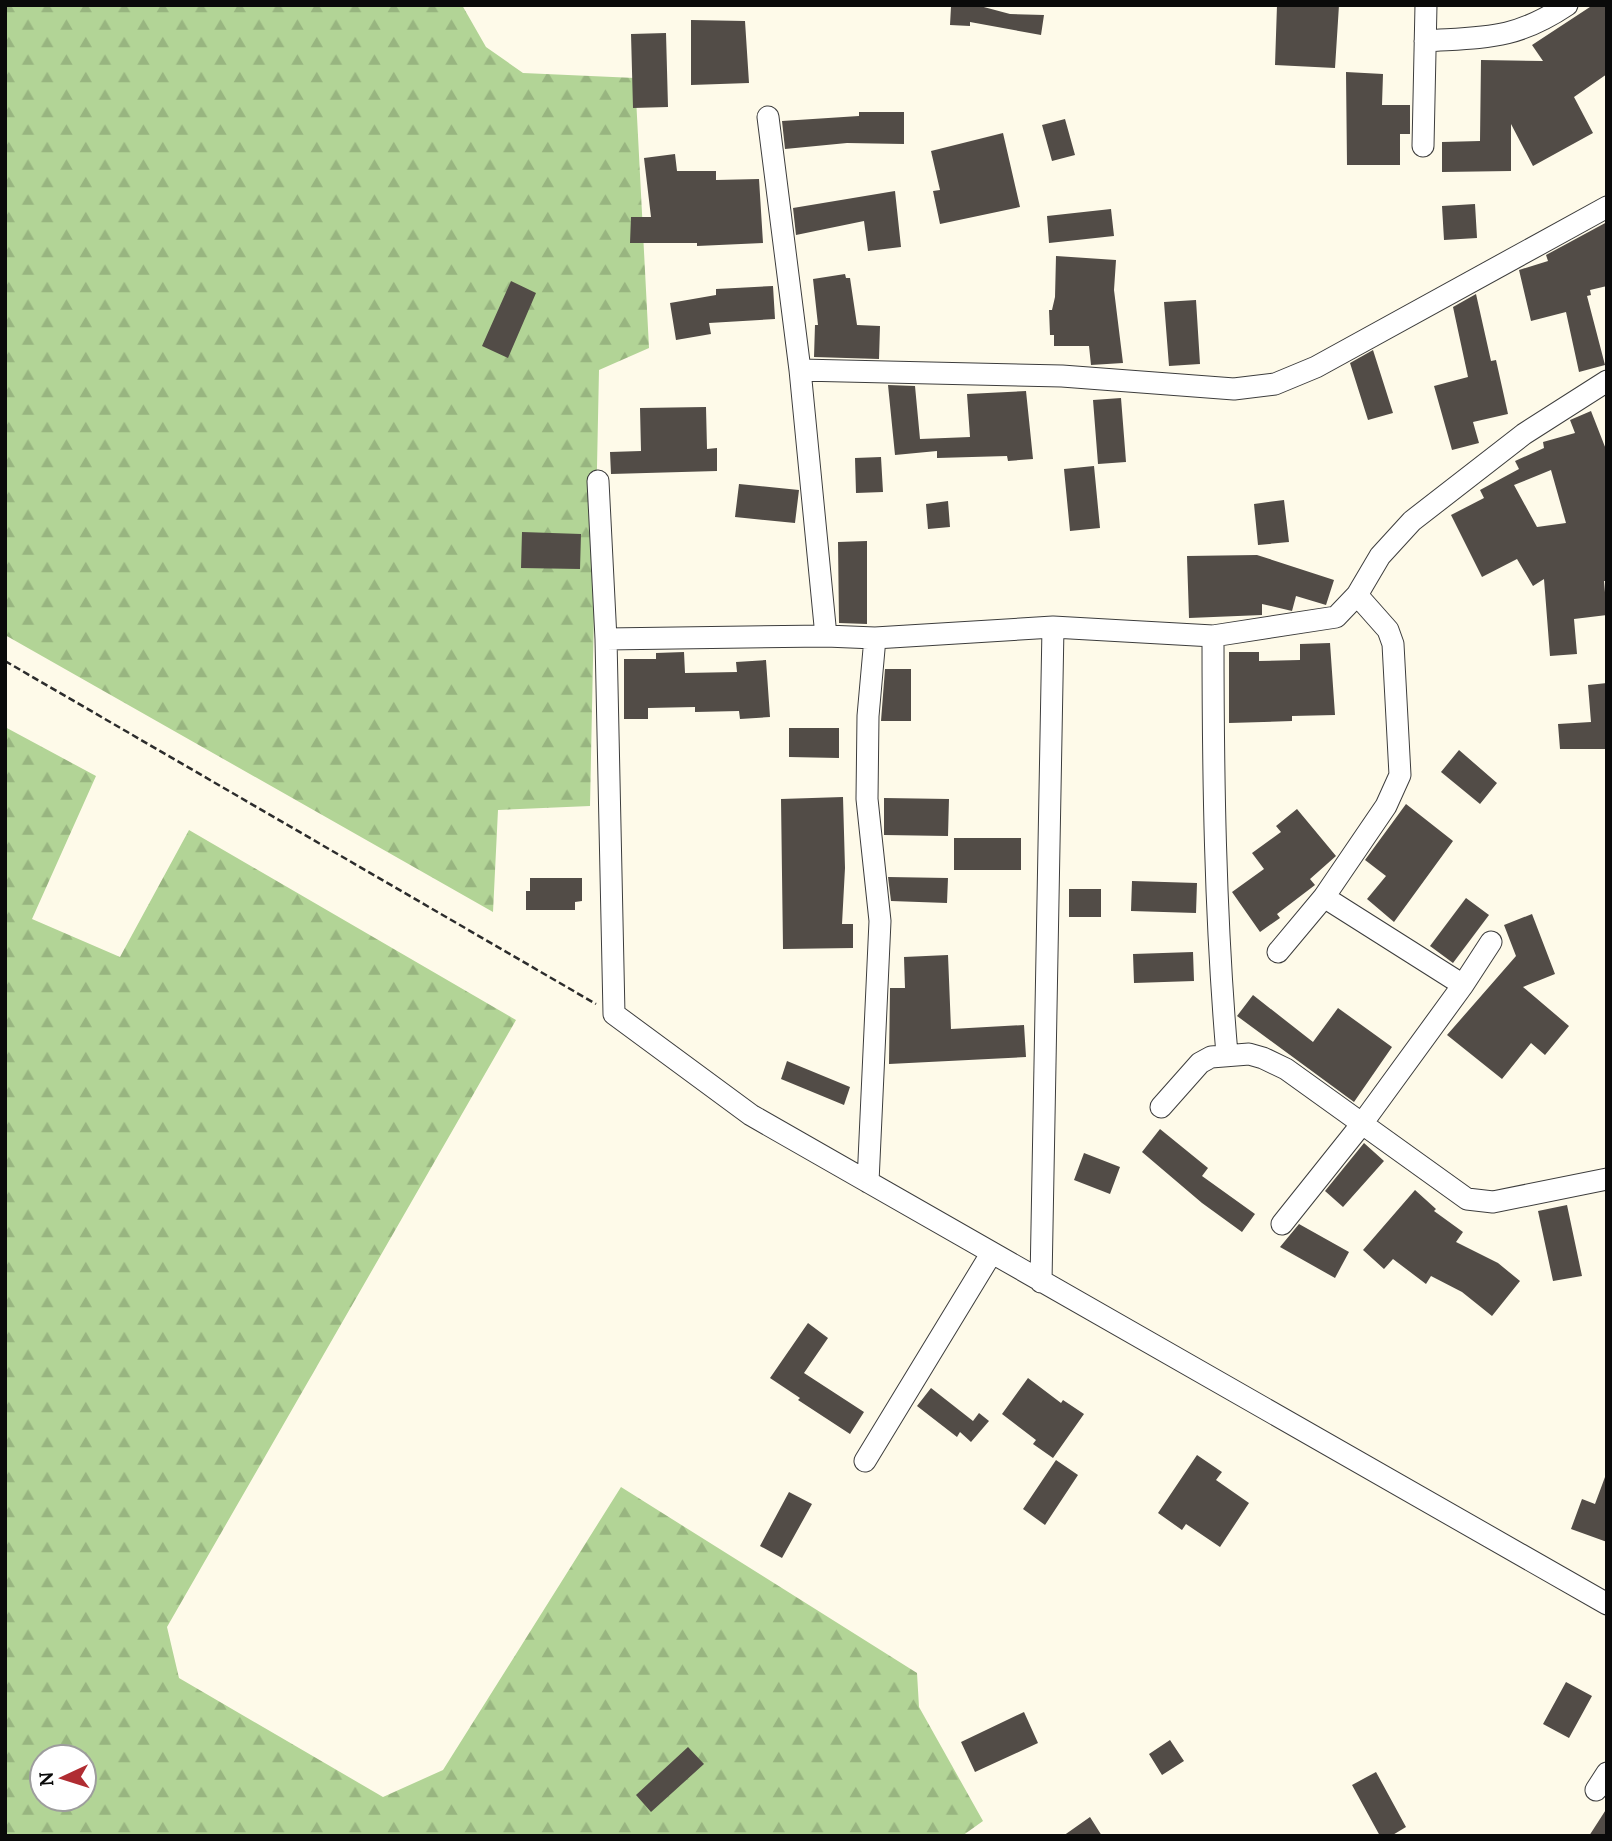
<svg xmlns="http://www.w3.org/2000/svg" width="1612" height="1841" font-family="Lora,serif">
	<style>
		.forest { fill: url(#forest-firs); fill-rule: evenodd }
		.building { fill: #524c47; fill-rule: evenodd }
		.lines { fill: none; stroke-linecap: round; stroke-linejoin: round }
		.minor-casing { stroke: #3d3d3d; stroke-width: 23 }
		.path { stroke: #2c2c2c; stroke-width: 2.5; stroke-dasharray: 7 3.5; stroke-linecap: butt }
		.minor { stroke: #fff; stroke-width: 21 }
	</style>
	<defs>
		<pattern id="forest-firs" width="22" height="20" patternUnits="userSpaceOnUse" patternTransform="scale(1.75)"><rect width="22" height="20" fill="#b2d496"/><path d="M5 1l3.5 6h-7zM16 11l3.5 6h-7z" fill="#98b580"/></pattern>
	</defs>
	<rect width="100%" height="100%" fill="#fefae9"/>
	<!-- forest -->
	<path class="forest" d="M5 5H462L486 47 523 73 635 78 649 348 599 370 590 806 498 810 493 912 5 635Z
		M5 727 96 776 32 919 120 957 189 830 516 1020 167 1627 179 1678 383 1797 443 1770 621 1487 917 1673 919 1707 983 1821 962 1836H5ZM42 1757H84V1799H42Z"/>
	<!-- building -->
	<path class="building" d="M1277 5H1339L1335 68 1275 65Z
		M1593 5H1607V74L1574 97 1593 133 1533 166 1511 124V171L1442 172V142L1480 141 1481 60 1543 61 1532 45Z
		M980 6 1010 14 1044 15 1041 35 970 22V26L950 25 951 7Z
		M691 20 745 21 749 83 691 85Z
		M666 33 668 107 633 108 631 34Z
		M1346 72 1383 74 1382 105H1410V134H1400V165H1347Z
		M859 112H904V144L847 143 785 149 782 121 859 116Z
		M1065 119 1075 155 1052 161 1042 125Z
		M1003 133 1020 207 940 224 933 191 940 190 931 151Z
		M675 154 677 171H716V180L759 179 763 243 697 246V243H630L631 217H651L644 158Z
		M895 191 901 247 868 251 864 221 796 235 793 208Z
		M1475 204 1477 238 1444 240 1442 206Z
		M1111 209 1114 236 1049 243 1047 216Z
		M1607 222V286L1590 290 1591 295 1587 296 1605 365 1579 372 1566 312 1531 321 1519 270 1548 261 1546 255Z
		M1056 256 1116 260 1114 290 1123 363 1091 365 1089 346H1054V335H1050L1049 310H1052L1055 297Z
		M845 274 846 278H850L857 325 880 326 879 359 814 357 815 325H818L813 279Z
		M511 281 536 293 508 358 482 346Z
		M773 286 775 319 709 323 711 334 676 340 670 303 716 295V289Z
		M1476 294 1491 361 1496 360 1508 414 1473 422 1479 443 1452 450 1434 386 1468 377 1453 307Z
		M1196 300 1200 364 1169 366 1164 302Z
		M1373 350 1393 413 1368 420 1350 363Z
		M888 385 915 386 920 439 970 437 967 394 1026 391 1033 459 1008 461 1007 456 937 458V451L895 455Z
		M1121 398 1126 462 1098 464 1093 400Z
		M706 407 707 449 717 448V471L611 474 610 452 641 451 640 408Z
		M1591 411 1607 452V581H1604L1607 615 1574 619 1577 654 1550 656 1544 579 1533 586 1517 559 1482 577 1451 515 1484 498 1480 490 1519 469 1515 461 1544 448 1543 442 1575 433 1570 420ZM1551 470 1566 523 1537 527 1514 485Z
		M881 457 883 492 856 493 855 458Z
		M1094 466 1100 528 1070 531 1064 469Z
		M739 484 799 490 795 523 735 517Z
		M1284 500 1289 542 1258 545 1254 504Z
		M948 501 950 527 928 529 926 504Z
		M522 532 581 534 580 569 521 568Z
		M867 541V624L839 623 838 542Z
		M1257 555 1334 580 1326 605 1296 596 1292 611 1262 604V615L1189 618 1187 556Z
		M1330 643 1335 715 1292 716V721L1229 723V652H1259V661L1300 660V644Z
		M684 652 685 673 737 672 736 662 766 660 770 717 740 719 739 711 695 712V707L648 708V719H624V659H656V653Z
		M885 669H911V721H881Z
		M1607 683V749H1560L1558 724 1591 722 1588 685Z
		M789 728H839V758L789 757Z
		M1459 750 1497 783 1480 804 1441 772Z
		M843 797 845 868 842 924H853V948L783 949 781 799Z
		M884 798 949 799 948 836 884 835Z
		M1406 804 1453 841 1394 922 1367 899 1386 876 1365 860Z
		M1297 809 1336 856 1310 879 1315 885 1277 914 1280 918 1260 932 1232 892 1264 869 1252 853 1281 832 1276 826Z
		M954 838H1021V870H954Z
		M888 877 948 878 947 903 891 901Z
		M530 878H582V901L575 902V910H526V891H530Z
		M1132 881 1197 883 1196 913 1131 911Z
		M1069 889H1101V917H1069Z
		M1466 898 1489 915 1453 963 1430 946Z
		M1532 914 1555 974 1523 987 1569 1026 1545 1055 1531 1043 1502 1079 1447 1035 1516 956 1504 925Z
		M1193 952 1194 981 1134 983 1133 954Z
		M948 955 951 1029 1024 1025 1026 1057 889 1064 890 988H905L904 957Z
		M1253 995 1313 1042 1338 1008 1392 1047 1354 1102 1237 1016Z
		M787 1061 850 1087 844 1105 781 1079Z
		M1160 1129 1208 1168 1202 1176 1255 1214 1242 1232 1202 1203 1142 1152Z
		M1364 1143 1384 1161 1343 1207 1325 1191Z
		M1084 1153 1120 1167 1110 1194 1074 1180Z
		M1415 1190 1436 1209 1434 1211 1463 1232 1456 1242 1498 1263 1520 1281 1492 1316 1462 1292 1431 1276 1426 1284 1393 1259 1384 1269 1363 1250Z
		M1567 1205 1582 1276 1553 1281 1538 1211Z
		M1299 1224 1349 1252 1335 1278 1280 1247Z
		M808 1323 828 1338 804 1373 864 1412 850 1434 798 1400 800 1398 770 1378Z
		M1028 1378 1061 1403 1063 1400 1084 1414 1053 1458 1033 1444 1036 1440 1002 1414Z
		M931 1388 973 1421 979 1413 989 1421 971 1442 960 1432 957 1437 917 1406Z
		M1197 1455 1222 1472 1216 1480 1249 1503 1220 1547 1186 1524 1182 1530 1158 1513Z
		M1056 1460 1078 1475 1045 1525 1023 1509Z
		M1605 1477H1607V1542L1571 1529 1582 1499 1595 1504Z
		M789 1492 812 1504 782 1558 760 1546Z
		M1566 1682 1592 1696 1569 1738 1543 1724Z
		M1024 1712 1038 1743 975 1772 961 1742Z
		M1170 1740 1184 1761 1162 1775 1149 1754Z
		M688 1747 704 1764 651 1812 636 1795Z
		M1376 1772 1406 1827 1391 1836H1380L1352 1785Z
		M1607 1808V1836H1589Z
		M1090 1817 1102 1836H1063Z"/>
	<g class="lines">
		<defs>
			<path id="minor" d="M1425 41C1485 37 1515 40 1567 5
				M768 117 800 370 826 636
				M1423 146 1426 5
				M800 370 1062 376 1234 389 1275 384 1316 367 1607 207
				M598 481 606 639 614 1014 751 1115 1607 1604
				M1213 636C1213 775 1215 915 1227 1054
				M606 639 826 636 875 638 1053 627 1213 636 1336 617 1357 595 1380 556 1412 521 1524 434 1607 381
				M1278 952 1324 897 1386 806 1400 775 1393 644 1388 630 1357 595
				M1463 985 1491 942
				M1161 1107 1200 1063 1211 1057 1249 1054 1263 1058 1286 1069 1467 1199 1493 1202 1607 1179
				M868 1182 880 921 867 799 868 716 875 638
				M1282 1224 1361 1125 1463 985 1324 897
				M1041 1282 1053 627
				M865 1461 991 1254
				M1596 1790 1607 1773"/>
		</defs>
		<!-- minor casing -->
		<use href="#minor" class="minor-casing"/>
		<!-- path -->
		<path class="path" d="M5 661 596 1004"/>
		<!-- minor -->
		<use href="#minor" class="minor"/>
	</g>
	<!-- border -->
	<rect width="1612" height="1841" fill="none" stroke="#0a0a0a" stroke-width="14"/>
	<!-- north arrow -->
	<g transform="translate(63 1778) rotate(266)"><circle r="33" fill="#ffffff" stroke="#9d9d9d" stroke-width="2"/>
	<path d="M0-5L12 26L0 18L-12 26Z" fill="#b02c32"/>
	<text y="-10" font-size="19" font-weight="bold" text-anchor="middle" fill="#0a0a0a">N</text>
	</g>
</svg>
